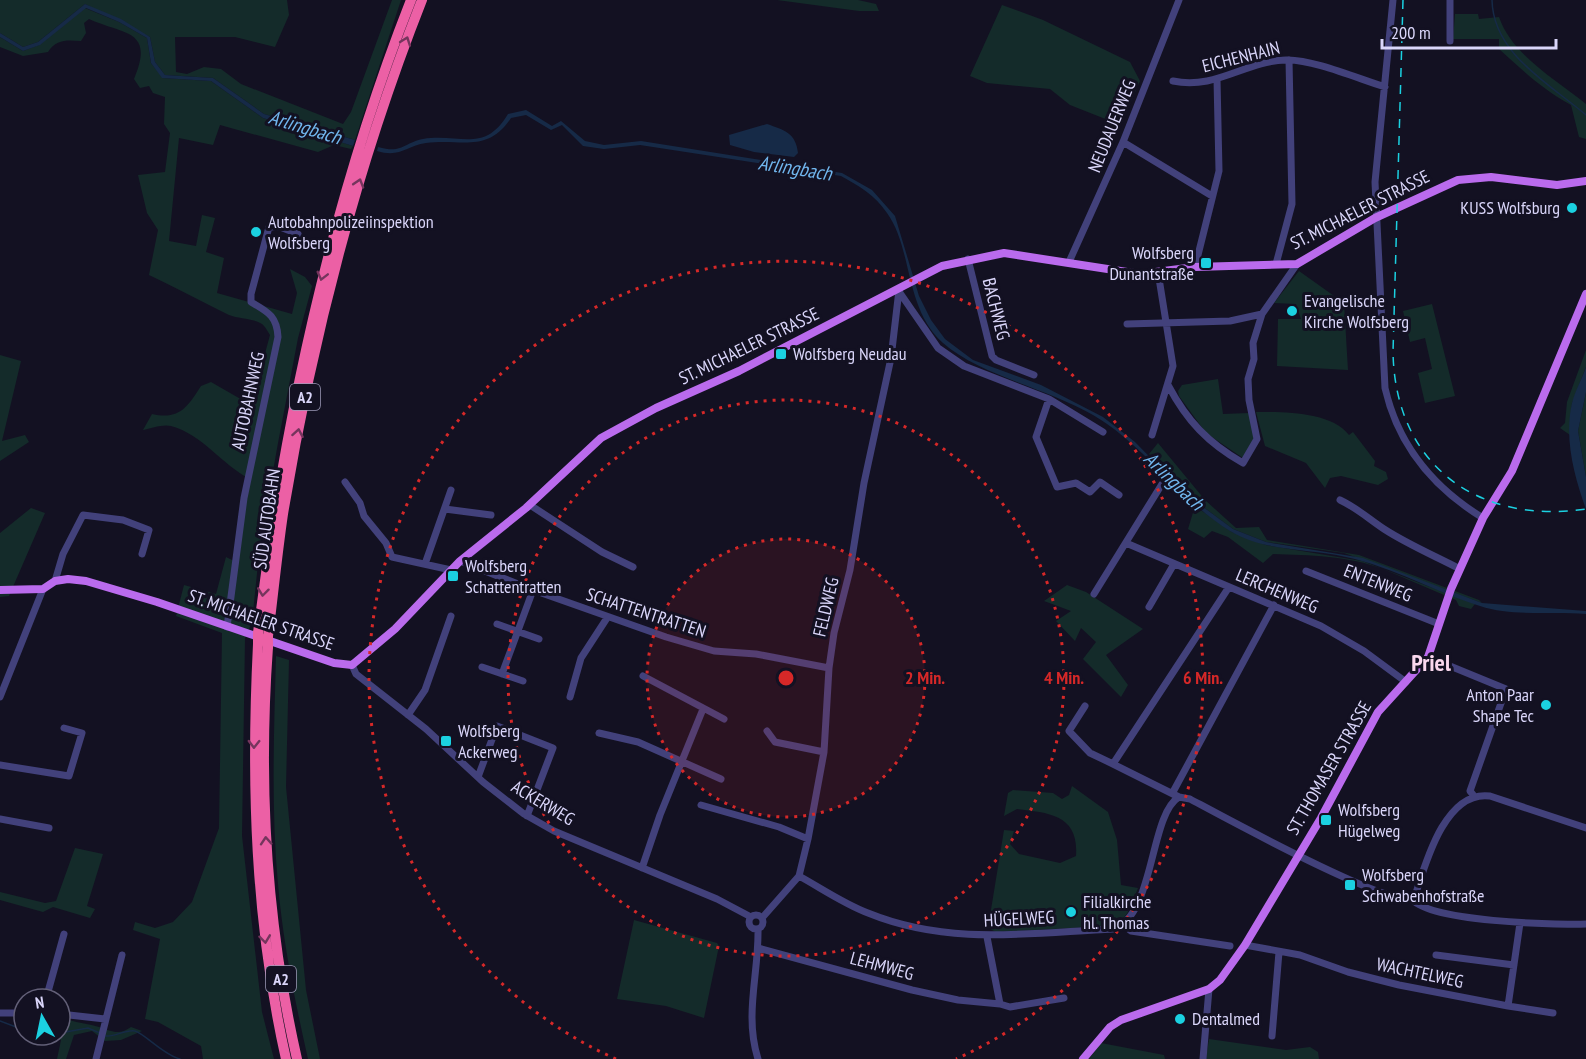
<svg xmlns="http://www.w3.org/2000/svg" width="1586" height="1059" font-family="'PT Sans Narrow',sans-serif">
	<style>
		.green { fill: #142b2a }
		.water { fill: #162a47 }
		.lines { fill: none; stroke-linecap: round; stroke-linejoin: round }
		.stream { stroke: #162a47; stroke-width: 1.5 }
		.minor { stroke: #42417b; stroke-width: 7 }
		.major { stroke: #ba6bed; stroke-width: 8 }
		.highway { stroke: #ec60a5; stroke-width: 10 }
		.rail { stroke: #1bd1e1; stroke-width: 1.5; stroke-dasharray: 9 8; stroke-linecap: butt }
		.highway-bridge { stroke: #ec60a5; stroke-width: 10 }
		.oneway { stroke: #75355d }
		.ring { fill: none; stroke: #d62828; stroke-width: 3; stroke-dasharray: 3 6 }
		.poi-dot { fill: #1bd1e1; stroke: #131122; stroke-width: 2 }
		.labels { text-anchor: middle; stroke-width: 6; stroke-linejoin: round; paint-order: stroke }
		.shield { fill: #131122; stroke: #9e9bb9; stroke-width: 1.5 }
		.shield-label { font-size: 16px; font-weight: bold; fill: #dad6fa }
		.street-label { font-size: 18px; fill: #dad6fa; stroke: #131122 }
		.poi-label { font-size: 18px; fill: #dad6fa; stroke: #131122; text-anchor: start }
		.water-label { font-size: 20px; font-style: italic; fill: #71b6ee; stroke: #131122 }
		.district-label { font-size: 24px; font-weight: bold; fill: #fad8ee; stroke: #131122 }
		.centre { fill: #d62828; stroke: #131122; stroke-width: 3 }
		.ring-label { font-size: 18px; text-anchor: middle; font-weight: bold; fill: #d62828; stroke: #131122; stroke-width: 6; stroke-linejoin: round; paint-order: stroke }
	</style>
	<rect width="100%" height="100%" fill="#131122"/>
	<!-- green -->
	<path class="green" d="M0 0H287L289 15 275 47 235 37H175L176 72 187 74 204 67 221 69 241 84 343 124 351 112 392 0H401L355 140 264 114 213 78 165 75 155 62 150 37 85 4 38 42 23 47 0 33Z
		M777 0H858L876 4 879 11H859Z
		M1002 5 1043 20 1130 62 1140 81 1125 116 1113 122 1070 105 1050 89 987 83 970 76Z
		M85 8 119 22 147 38 151 63 163 78 211 81 263 118 353 146 351 149 334 145 318 152 220 125 213 145 179 138 169 241 196 246 202 215 215 218 206 252 224 258 217 293 292 314 297 293 290 269 305 277 312 286 298 338 278 443 260 544 252 622 245 638 242 836 262 1012 274 1059H203L201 1046 158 1022 145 1019 160 939 133 930 135 922 155 928 173 922 192 902 219 828 222 633 176 616 184 585 216 594 226 557 236 562 250 479C222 465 202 434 171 426 163 424 151 428 143 430L152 414C179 420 187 408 201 386L211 382 251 405 270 335C268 332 265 326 262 324 253 318 239 319 229 315 202 302 177 288 149 275L158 230 147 213 138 175 165 172 170 133 164 124 165 97 153 93 149 86 140 88 134 79C155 29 124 35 89 19L84 23 86 33 81 41C67 40 56 39 48 52L23 56 0 47V37L23 51 39 45Z
		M1455 14H1478L1479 19 1499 17C1512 55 1555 79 1586 104V139L1579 137 1571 105C1543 90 1522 70 1499 49V39H1453Z
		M1299 271 1344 303 1348 370 1277 366 1278 319H1301L1296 304 1274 303Z
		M1432 304 1455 396 1425 403 1418 373 1432 369 1425 338 1410 342 1403 311Z
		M1586 350V367L1572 403 1570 435 1560 428 1565 423 1567 402Z
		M0 355 21 361 2 441 25 435 29 442 0 461Z
		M1218 379 1223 414 1249 413 1254 439 1243 458 1206 433 1179 396 1178 391 1182 385Z
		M1586 392V477L1578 431Z
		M1256 412C1286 412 1331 412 1349 435L1353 432 1375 461 1374 466 1386 472 1388 479 1378 485 1341 476 1330 478 1325 488 1306 463 1265 446Z
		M1158 443 1205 500 1236 528 1259 527 1267 540 1359 555 1479 600 1482 603 1344 553 1266 542 1233 529 1187 495 1149 454Z
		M1195 506 1232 532 1266 545 1362 561 1475 604 1471 609 1459 606 1456 600C1431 590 1408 579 1383 569 1349 556 1309 555 1273 554L1263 563 1228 537 1212 531 1204 538 1188 529Z
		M31 508 45 513 9 596 0 597V533Z
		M1067 585 1086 592 1143 629 1106 655 1128 685 1121 697 1083 659 1096 642 1081 628 1075 641 1056 621 1071 611 1044 601Z
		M276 656 289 660 286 787 306 990 320 1059H308C295 1001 283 943 278 884 271 808 274 732 276 656Z
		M1072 786 1108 812 1117 840 1121 885 1138 888C1131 905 1128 922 1109 926L996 932 990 929 989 922 1004 830 1014 831 1010 844 1019 854 1060 863 1076 856C1079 815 1050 813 1017 809L1004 816 1008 793 1013 790 1053 793 1062 799 1069 795Z
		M75 848 103 854 87 906 95 909 90 918 53 907 43 912 0 900V892L45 903 56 901Z
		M634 920 717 943 719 946 704 1018 666 1006 617 999Z
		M69 1020C79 1023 89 1024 99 1027 112 1031 118 1036 131 1027L142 1031 121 1040 105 1041 92 1031 74 1035 66 1059H57L61 1040 30 1035H60V1028Z
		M1209 1039 1286 1050 1310 1047 1318 1052 1319 1059H1206Z
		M1101 1043 1164 1055 1165 1059H1089Z"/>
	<!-- water -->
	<path class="water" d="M85 4 121 19 150 37 155 62 165 75 213 78 264 114 355 140 353 146 263 118 211 81 162 78 151 63 147 38 119 22 86 8 40 45 23 51 0 37V33L23 47 38 42Z
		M526 110 552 126 561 121 585 141 604 145 641 141 842 173 872 190 895 216 919 296 931 320 945 339 973 360 1041 385 1103 417 1135 442 1187 495 1233 529 1266 542 1363 558 1482 603 1586 611V614C1552 611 1513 617 1480 606 1435 592 1393 567 1346 557 1307 548 1265 552 1230 531 1178 499 1145 445 1093 415 1047 388 981 376 943 343 904 308 913 249 887 213 875 195 859 186 841 176L640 145 604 149 583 146 562 125 551 130 526 115 511 118C487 154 461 138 426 143 406 146 400 158 377 151L378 147C403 154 403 143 423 139 460 133 484 154 508 114Z
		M767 124C784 130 796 133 798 153L794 157 754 152 730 145 729 135Z
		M1586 367V392L1578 431 1586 477V509C1574 476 1564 438 1572 403 1575 391 1582 379 1586 367Z"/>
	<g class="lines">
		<!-- stream -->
		<path class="stream" d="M1492 0C1493 54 1550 84 1586 115
			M0 1021 24 1030
			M60 1033 88 1028 100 1033
			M106 1036C115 1037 126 1029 135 1031 144 1033 163 1055 180 1059"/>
		<!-- minor -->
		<path class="minor" d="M1393 0 1375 182 1385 388C1398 445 1434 488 1483 518
			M1450 41V0
			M1173 81C1216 90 1245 61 1286 60 1312 59 1359 79 1385 87
			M1123 142 1212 196
			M968 259 992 356 996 360 1034 375
			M1069 262 1123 142 1179 0
			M1276 264 1292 204 1289 60
			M1195 267 1219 171 1217 79
			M900 293 938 348 964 366 1049 399 1103 432
			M1127 324 1230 321 1262 314
			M1168 385C1187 421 1208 443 1243 463L1257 439 1249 400 1248 379 1254 359 1253 343 1262 314 1297 264
			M1049 399 1036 437 1057 487 1076 483 1090 492 1100 482 1119 495
			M1152 435 1173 366 1158 272
			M345 482 360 503 364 516 386 543 392 557 451 570
			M1340 500C1357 508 1369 519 1384 529 1407 544 1435 556 1460 569
			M530 505 602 552 633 567
			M445 509 491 515
			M1126 543 1321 626 1364 651 1406 682
			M460 561 533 590 666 637 714 651 756 654 829 668
			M425 564 451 490
			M1306 571 1439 624
			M55 581 63 554 83 515 123 520 149 530 142 554
			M1094 594 1162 484
			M1149 607 1174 564
			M497 624 539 639
			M227 627 244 498 278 337C277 316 268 312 251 302V294L269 227H280L298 234
			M1428 657 1506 689 1470 791 1474 796
			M352 665 356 674 426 729 483 782 524 814 554 831 717 899 751 917
			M482 667 523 681
			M502 674 533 590
			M643 676 724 719
			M0 697 43 589
			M570 697 581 658 607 618
			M1085 706 1069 731 1090 753 1113 764
			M408 715 425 690 451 616
			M767 731 775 742 824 752
			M599 733 638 742 721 779
			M0 765 69 776 82 733 64 728
			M478 777 497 726 553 748 527 816
			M1173 792 1274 605
			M1179 797 1113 764 1229 587
			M701 805 779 827 808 839
			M0 819 49 828
			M642 868 660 815 703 709
			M799 876C821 888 844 904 868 913 949 946 1028 933 1113 929 1155 916 1149 815 1179 797L1190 799C1222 816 1386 906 1411 898
			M1411 898 1416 893C1426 861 1446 790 1490 796L1586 828
			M1411 898C1427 922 1556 925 1586 924
			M749 922a7 7 0 1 1 14 0a7 7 0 1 1-14 0Z
			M762 918 799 876 808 839 824 752 829 668 834 633 850 570 864 483 891 358 899 290
			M1123 925 1131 931 1230 946
			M758 929C759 973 744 1015 758 1059
			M987 937 1000 1004 1010 1007 1064 998
			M1245 945 1300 955 1348 972 1399 985 1508 1006 1520 923
			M758 948 912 990 958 1000 1000 1004
			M1436 955 1514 965
			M46 999 64 934
			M1508 1006 1553 1013
			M0 1013H24
			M60 1014 105 1019
			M1272 1036 1279 952
			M96 1059 122 955
			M1203 1059 1209 989"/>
		<!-- major -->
		<path class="major" d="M0 590 43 589 55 581 68 579 86 581 157 602 334 663 352 665 395 629 460 561 526 508 601 438 656 408 739 371 942 266 1004 253 1140 274 1195 267 1297 264 1375 218 1458 180 1491 177 1557 185 1586 181
			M1083 1059 1110 1027 1121 1020 1209 989 1220 980 1245 945 1321 818 1378 712 1428 657 1451 589 1483 518 1512 471 1586 294"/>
		<!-- highway -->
		<path class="highway" d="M258 633C285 416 331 203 411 0
			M268 636C273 596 277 555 283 514 312 339 357 165 422 0
			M258 644C251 784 255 921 286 1059
			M268 647C258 786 266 923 297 1059"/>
		<!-- rail -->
		<path class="rail" d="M1403 0 1393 352C1395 465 1478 525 1586 509"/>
		<!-- highway-bridge -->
		<path class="highway-bridge" d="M258 644V633
			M268 647V636"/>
	</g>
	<!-- one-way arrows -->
	<defs><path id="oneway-chevron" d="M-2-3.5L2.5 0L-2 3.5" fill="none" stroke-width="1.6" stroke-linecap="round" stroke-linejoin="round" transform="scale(1.5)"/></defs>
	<g class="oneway">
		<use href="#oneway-chevron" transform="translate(406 41) rotate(-70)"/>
		<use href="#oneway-chevron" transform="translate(359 183) rotate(-73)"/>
		<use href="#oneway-chevron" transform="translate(322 276) rotate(104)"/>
		<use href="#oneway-chevron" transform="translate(298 433) rotate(-80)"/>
		<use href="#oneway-chevron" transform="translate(263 592) rotate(97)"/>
		<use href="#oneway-chevron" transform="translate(254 744) rotate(91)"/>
		<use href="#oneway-chevron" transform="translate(266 841) rotate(-94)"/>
		<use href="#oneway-chevron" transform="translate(265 939) rotate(83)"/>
	</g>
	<!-- distance rings -->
	<circle cx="786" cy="678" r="139" fill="#d62828" fill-opacity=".12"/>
	<g class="ring">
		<circle cx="786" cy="678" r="139"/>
		<circle cx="786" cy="678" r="278"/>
		<path d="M616 1059A417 417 0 1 1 956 1059"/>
	</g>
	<!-- markers -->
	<g class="poi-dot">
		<circle cx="1572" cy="208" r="6"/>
		<circle cx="256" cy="232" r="6"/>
		<rect x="1200" y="257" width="12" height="12" rx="3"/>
		<circle cx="1292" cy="311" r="6"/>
		<rect x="775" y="348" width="12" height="12" rx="3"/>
		<rect x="447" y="570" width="12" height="12" rx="3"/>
		<circle cx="1546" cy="705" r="6"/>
		<rect x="440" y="735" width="12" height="12" rx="3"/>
		<rect x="1320" y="814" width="12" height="12" rx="3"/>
		<rect x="1344" y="879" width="12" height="12" rx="3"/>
		<circle cx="1071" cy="912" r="6"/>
		<circle cx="1180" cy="1019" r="6"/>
	</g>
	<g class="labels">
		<!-- shield labels -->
		<g class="shield">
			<rect x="290" y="384" width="30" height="26" rx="4.5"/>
			<rect x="266" y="966" width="30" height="26" rx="4.5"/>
		</g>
		<g class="shield-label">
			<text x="305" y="403">A2</text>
			<text x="281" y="985">A2</text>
		</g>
		<!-- street labels -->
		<g class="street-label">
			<text transform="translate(1241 57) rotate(-14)" y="6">EICHENHAIN</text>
			<text transform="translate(1112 126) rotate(-68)" y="6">NEUDAUERWEG</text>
			<text transform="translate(1360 210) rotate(-27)" y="6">ST. MICHAELER STRASSE</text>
			<text transform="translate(996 309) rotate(76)" y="6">BACHWEG</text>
			<text transform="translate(749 346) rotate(-26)" y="6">ST. MICHAELER STRASSE</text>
			<text transform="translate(248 401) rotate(-78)" y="6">AUTOBAHNWEG</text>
			<text transform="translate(267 519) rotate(-82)" y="6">SÜD AUTOBAHN</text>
			<text transform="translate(1378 583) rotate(22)" y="6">ENTENWEG</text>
			<text transform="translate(1277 591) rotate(23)" y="6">LERCHENWEG</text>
			<text transform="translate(826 607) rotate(-77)" y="6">FELDWEG</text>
			<text transform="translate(646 613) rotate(18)" y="6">SCHATTENTRATTEN</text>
			<text transform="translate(261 620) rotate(19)" y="6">ST. MICHAELER STRASSE</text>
			<text transform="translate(1329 768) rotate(-60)" y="6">ST. THOMASER STRASSE</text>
			<text transform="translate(543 803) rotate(31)" y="6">ACKERWEG</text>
			<text transform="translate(1019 919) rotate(-3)" y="6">HÜGELWEG</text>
			<text transform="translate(882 966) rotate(15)" y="6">LEHMWEG</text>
			<text transform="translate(1420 973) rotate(12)" y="6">WACHTELWEG</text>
		</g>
		<!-- poi labels -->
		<g class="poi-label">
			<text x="1560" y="214" text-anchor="end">KUSS Wolfsburg</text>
			<text x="268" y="228">Autobahnpolizeiinspektion<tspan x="268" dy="21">Wolfsberg</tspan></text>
			<text x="1194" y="259" text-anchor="end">Wolfsberg<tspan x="1194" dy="21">Dunantstraße</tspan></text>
			<text x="1304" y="307">Evangelische<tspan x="1304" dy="21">Kirche Wolfsberg</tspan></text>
			<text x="793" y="360">Wolfsberg Neudau</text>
			<text x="465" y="572">Wolfsberg<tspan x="465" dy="21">Schattentratten</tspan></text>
			<text x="1534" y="701" text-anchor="end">Anton Paar<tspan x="1534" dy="21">Shape Tec</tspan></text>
			<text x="458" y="737">Wolfsberg<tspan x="458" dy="21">Ackerweg</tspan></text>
			<text x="1338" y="816">Wolfsberg<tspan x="1338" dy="21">Hügelweg</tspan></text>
			<text x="1362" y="881">Wolfsberg<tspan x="1362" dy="21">Schwabenhofstraße</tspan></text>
			<text x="1083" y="908">Filialkirche<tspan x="1083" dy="21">hl. Thomas</tspan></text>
			<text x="1192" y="1025">Dentalmed</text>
		</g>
		<!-- water labels -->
		<g class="water-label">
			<text transform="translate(305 127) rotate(17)" y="7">Arlingbach</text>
			<text transform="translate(795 168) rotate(9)" y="7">Arlingbach</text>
			<text transform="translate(1174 481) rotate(44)" y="7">Arlingbach</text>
		</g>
		<!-- district labels -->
		<g class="district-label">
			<text x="1431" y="671">Priel</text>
		</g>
	</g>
	<circle cx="786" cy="678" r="9" class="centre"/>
	<g class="ring-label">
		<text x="925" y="684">2 Min.</text>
		<text x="1064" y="684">4 Min.</text>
		<text x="1203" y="684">6 Min.</text>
	</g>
	<!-- north arrow -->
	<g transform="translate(42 1017) rotate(351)"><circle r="28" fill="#131122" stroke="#636078" stroke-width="1.5"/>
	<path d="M0-4.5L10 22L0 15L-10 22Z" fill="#1bd1e1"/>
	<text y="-9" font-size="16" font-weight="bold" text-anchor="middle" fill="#dad6fa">N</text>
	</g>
	<!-- scale -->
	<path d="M1382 39v9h174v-9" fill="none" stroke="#dad6fa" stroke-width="3"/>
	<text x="1391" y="39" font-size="18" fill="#dad6fa" stroke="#131122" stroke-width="4.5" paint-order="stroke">200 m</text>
</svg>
